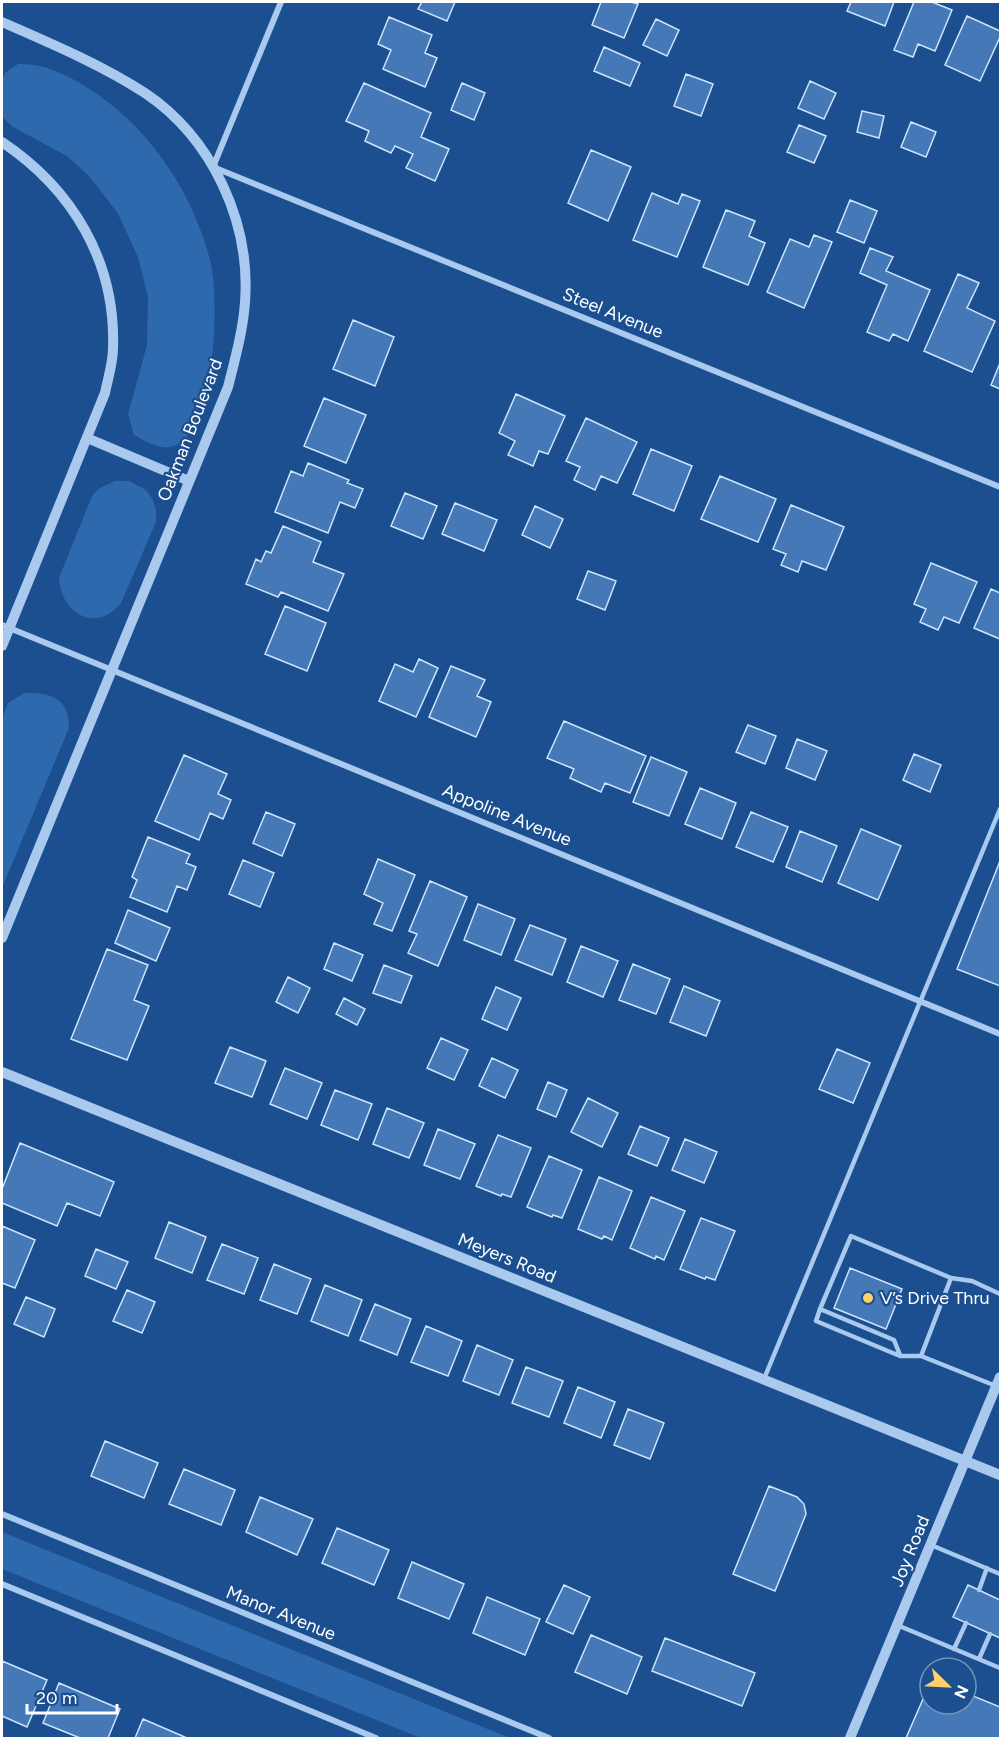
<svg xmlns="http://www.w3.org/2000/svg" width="1002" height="1740" font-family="Figtree,sans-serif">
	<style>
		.green { fill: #2e69ad }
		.building { fill: #4478b7; stroke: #cfe3fa; stroke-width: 1.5 }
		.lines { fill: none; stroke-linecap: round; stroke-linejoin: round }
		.service { stroke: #a9c9ee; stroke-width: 4.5 }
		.minor { stroke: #a9c9ee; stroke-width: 6 }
		.tertiary { stroke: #a9c9ee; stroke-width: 10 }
		.poi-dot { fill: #ffd166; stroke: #1b4f8f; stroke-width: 2 }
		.labels { text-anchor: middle; stroke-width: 4.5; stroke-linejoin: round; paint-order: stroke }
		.street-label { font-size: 18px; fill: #fff; stroke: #1b4f8f }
		.poi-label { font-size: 18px; fill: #fff; stroke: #1b4f8f; text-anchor: start }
	</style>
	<rect width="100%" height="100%" fill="#1b4f8f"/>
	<!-- green -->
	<path class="green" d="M18 64C48 63 73 78 97 94 153 133 193 194 210 260 220 298 216 427 176 445 162 452 147 442 134 435L128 414 147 345 148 297 138 257 117 212 89 176 67 156 13 127 2 117V79L5 73Z
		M115 481H129L146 490 153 500 156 511V522L121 603C96 634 61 614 59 578L92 496 98 489Z
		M24 693C51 693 69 697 69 728L2 888V719L8 703Z
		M2 1532 510 1738H421L2 1569Z"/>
	<!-- building -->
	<path class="building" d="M422 2H455L447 21 418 9Z
		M601 2H631L638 4 624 38 592 25Z
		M851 2H894L885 26 847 11Z
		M914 2H932L952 10 935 51 918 44 913 57 894 50Z
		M967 16 1000 31V37L980 81 945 65Z
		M389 17 432 35 425 53 437 58 425 87 383 69 391 50 378 44Z
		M656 19 679 30 667 56 643 45Z
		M604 47 640 63 630 86 594 71Z
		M686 74 713 84 701 116 674 106Z
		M810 81 836 93 824 119 798 108Z
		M364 83 431 113 421 137 449 149 435 181 406 168 413 154 395 146 391 153 365 141 369 131 346 121Z
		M462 83 485 93 474 120 451 110Z
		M862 111 884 116 879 138 857 132Z
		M911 122 936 132 926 157 901 147Z
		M799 125 826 136 814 163 787 152Z
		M591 150 631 167 608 221 568 203Z
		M652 193 678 204 682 194 700 201 677 257 633 240Z
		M850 200 877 211 864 243 837 232Z
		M726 210 755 221 749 236 765 243 748 285 703 267Z
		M814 235 832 242 804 308 767 292 790 239 809 247Z
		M870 248 893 257 886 271 930 290 908 341 893 334 889 341 867 332 887 285 860 273Z
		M958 274 979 283 967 308 995 321 972 372 924 351Z
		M353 320 394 337 375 386 333 369Z
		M1000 363V389L991 385Z
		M516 394 565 416 548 454 539 451 533 466 508 455 515 441 499 433Z
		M324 398 366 415 346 463 304 446Z
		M586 418 637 442 617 483 601 476 595 490 574 480 580 467 566 461Z
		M651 449 692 466 674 511 633 494Z
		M308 463 349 480 347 483 363 489 355 508 340 502 328 533 275 512 291 471 303 476Z
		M720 476 776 499 758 542 701 519Z
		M405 493 437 506 423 539 391 526Z
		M455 503 497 520 484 551 442 534Z
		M791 505 844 527 826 570 802 561 798 572 781 565 786 554 773 549Z
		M535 506 563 519 550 548 522 535Z
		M283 526 321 542 313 562 344 574 328 611 281 592 278 597 246 584 256 559 261 562 266 551 271 553Z
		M931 563 977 582 959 623 944 617 938 630 920 622 926 609 914 604Z
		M588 571 616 581 605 610 577 599Z
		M991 589 1000 593V639L974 628Z
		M285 606 326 623 307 671 265 654Z
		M419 659 438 668 416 717 379 701 395 664 413 672Z
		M451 666 485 680 477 696 491 702 476 737 429 717Z
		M564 721 646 756 630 793 605 783 601 792 570 778 574 769 547 758Z
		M748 725 776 736 765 764 736 752Z
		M797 739 827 751 815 780 786 768Z
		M914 754 941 765 930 792 903 780Z
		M184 755 227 774 218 794 231 800 223 819 210 813 199 840 155 821Z
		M651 757 687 772 669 816 633 802Z
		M700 788 736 803 722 839 685 824Z
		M266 812 295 824 282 856 253 843Z
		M751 812 788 827 773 862 736 847Z
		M861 829 901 846 878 900 838 883Z
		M800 831 837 846 822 882 786 867Z
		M148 837 190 854 186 863 196 867 187 890 177 886 167 912 130 897 137 880 132 877Z
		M378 859 415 875 392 931 374 924 383 903 364 894Z
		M243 860 274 873 260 907 229 894Z
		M1000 861V986L957 969Z
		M430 881 467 897 438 966 408 953 417 934 409 931Z
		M478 904 515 919 501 955 464 940Z
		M128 910 170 928 156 961 115 943Z
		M530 925 566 939 552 975 515 960Z
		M334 943 363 955 352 981 324 969Z
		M581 946 618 961 603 997 567 982Z
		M107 949 148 965 134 1000 149 1006 127 1060 71 1039Z
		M633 964 670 979 656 1014 619 1000Z
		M384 965 412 976 401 1003 373 993Z
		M288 977 310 988 298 1013 276 1002Z
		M684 986 720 1001 706 1036 670 1022Z
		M496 987 521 998 507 1030 482 1019Z
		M344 998 365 1009 357 1025 336 1014Z
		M441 1038 468 1050 454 1080 427 1068Z
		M230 1047 266 1061 252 1097 215 1083Z
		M837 1049 870 1063 853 1103 819 1089Z
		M492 1058 518 1070 505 1098 479 1086Z
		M285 1068 322 1083 307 1119 270 1104Z
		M548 1082 567 1090 556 1117 537 1109Z
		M335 1090 372 1104 358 1140 321 1125Z
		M588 1098 618 1113 602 1147 571 1132Z
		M387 1108 424 1123 409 1158 373 1144Z
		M640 1126 669 1138 657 1166 628 1154Z
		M438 1129 475 1144 460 1179 424 1165Z
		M498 1135 531 1148 511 1197 502 1194 501 1196 476 1186Z
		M685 1139 717 1152 704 1183 672 1170Z
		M20 1143 114 1182 100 1216 67 1203 57 1226 2 1203V1189Z
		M549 1156 582 1170 562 1218 553 1215 552 1217 527 1207Z
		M599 1177 632 1191 612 1240 604 1236 602 1239 578 1229Z
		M651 1197 685 1211 664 1260 656 1256 655 1259 630 1248Z
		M701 1218 735 1231 715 1280 706 1277 705 1279 680 1269Z
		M169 1222 206 1237 192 1273 155 1258Z
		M2 1226 35 1240 15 1288 2 1283Z
		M222 1244 258 1258 244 1294 207 1280Z
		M96 1249 128 1262 116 1289 85 1276Z
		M274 1264 311 1279 297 1314 260 1300Z
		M850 1268 902 1289 886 1329 834 1308Z
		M325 1285 362 1300 348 1336 311 1321Z
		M127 1290 155 1302 142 1333 113 1321Z
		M26 1297 55 1309 44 1337 14 1324Z
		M375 1304 411 1319 397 1355 360 1340Z
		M426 1326 462 1341 448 1376 411 1362Z
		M477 1345 513 1360 499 1395 463 1381Z
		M526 1367 563 1381 549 1417 512 1403Z
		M578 1387 615 1402 601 1438 564 1423Z
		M628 1409 664 1423 650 1459 614 1445Z
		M105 1441 158 1463 144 1498 91 1476Z
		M184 1469 235 1490 221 1525 169 1504Z
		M769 1486 797 1497 804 1504 806 1514 775 1591 733 1574Z
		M260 1497 313 1519 297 1555 246 1532Z
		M337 1528 389 1550 374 1585 322 1563Z
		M412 1562 464 1584 449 1619 398 1598Z
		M564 1585 590 1597 573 1634 546 1622Z
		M968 1585 1000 1600V1638L953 1617Z
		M487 1597 540 1619 525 1655 473 1633Z
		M591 1635 642 1657 627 1694 575 1672Z
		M665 1638 755 1673 742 1706 652 1671Z
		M2 1661 47 1680 27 1727 2 1716Z
		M59 1683 120 1709 108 1738H80L43 1723Z
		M930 1683V1704H966V1693L1000 1707V1738H906Z
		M143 1719 187 1738H135Z"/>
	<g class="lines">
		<!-- service -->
		<path class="service" d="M820 1309 894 1340 900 1355
			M921 1356H900L816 1321 820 1309 851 1236 951 1278
			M764 1379 1000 809
			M996 1386 921 1356 951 1278 972 1281 1000 1294
			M931 1545 1000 1574
			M979 1590 987 1568
			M897 1625 1000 1668
			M954 1649 966 1623
			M979 1659 990 1634"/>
		<!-- minor -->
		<path class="minor" d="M281 2 213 167 1000 487
			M2 625 1000 1034
			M2 1514 549 1738
			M2 1584 376 1738"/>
		<!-- tertiary -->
		<path class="tertiary" d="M2 22C50 43 100 64 145 93 212 138 251 222 245 302 243 331 235 359 228 387L2 938
			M2 142C72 189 116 261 113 348 113 363 108 378 105 393L2 646
			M87 438 189 481
			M2 1072 1000 1475
			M850 1738 1000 1377"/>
	</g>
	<!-- markers -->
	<circle class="poi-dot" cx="868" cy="1298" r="6"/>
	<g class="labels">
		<!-- street labels -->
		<g class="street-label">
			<text transform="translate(613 313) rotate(22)" y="6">Steel Avenue</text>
			<text transform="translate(190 430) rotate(-69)" y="6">Oakman Boulevard</text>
			<text transform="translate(507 815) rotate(22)" y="6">Appoline Avenue</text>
			<text transform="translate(507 1258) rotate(22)" y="6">Meyers Road</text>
			<text transform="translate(910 1551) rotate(-68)" y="6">Joy Road</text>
			<text transform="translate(281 1613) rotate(22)" y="6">Manor Avenue</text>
		</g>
		<!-- poi labels -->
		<g class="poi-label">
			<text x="880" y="1304">V’s Drive Thru</text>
		</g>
	</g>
	<!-- border -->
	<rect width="1002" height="1740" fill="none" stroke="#ffffff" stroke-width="6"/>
	<!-- north arrow -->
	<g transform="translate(948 1686) rotate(114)"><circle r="28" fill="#1b4f8f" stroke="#7695bc" stroke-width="1.5"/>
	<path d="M0-4.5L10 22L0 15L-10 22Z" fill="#ffd166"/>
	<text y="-9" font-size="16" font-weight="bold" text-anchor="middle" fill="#ffffff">N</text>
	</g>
	<!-- scale -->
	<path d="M27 1704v9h90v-9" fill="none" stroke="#ffffff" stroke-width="3"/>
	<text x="36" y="1704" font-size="18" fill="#ffffff" stroke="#1b4f8f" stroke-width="4.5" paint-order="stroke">20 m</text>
</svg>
